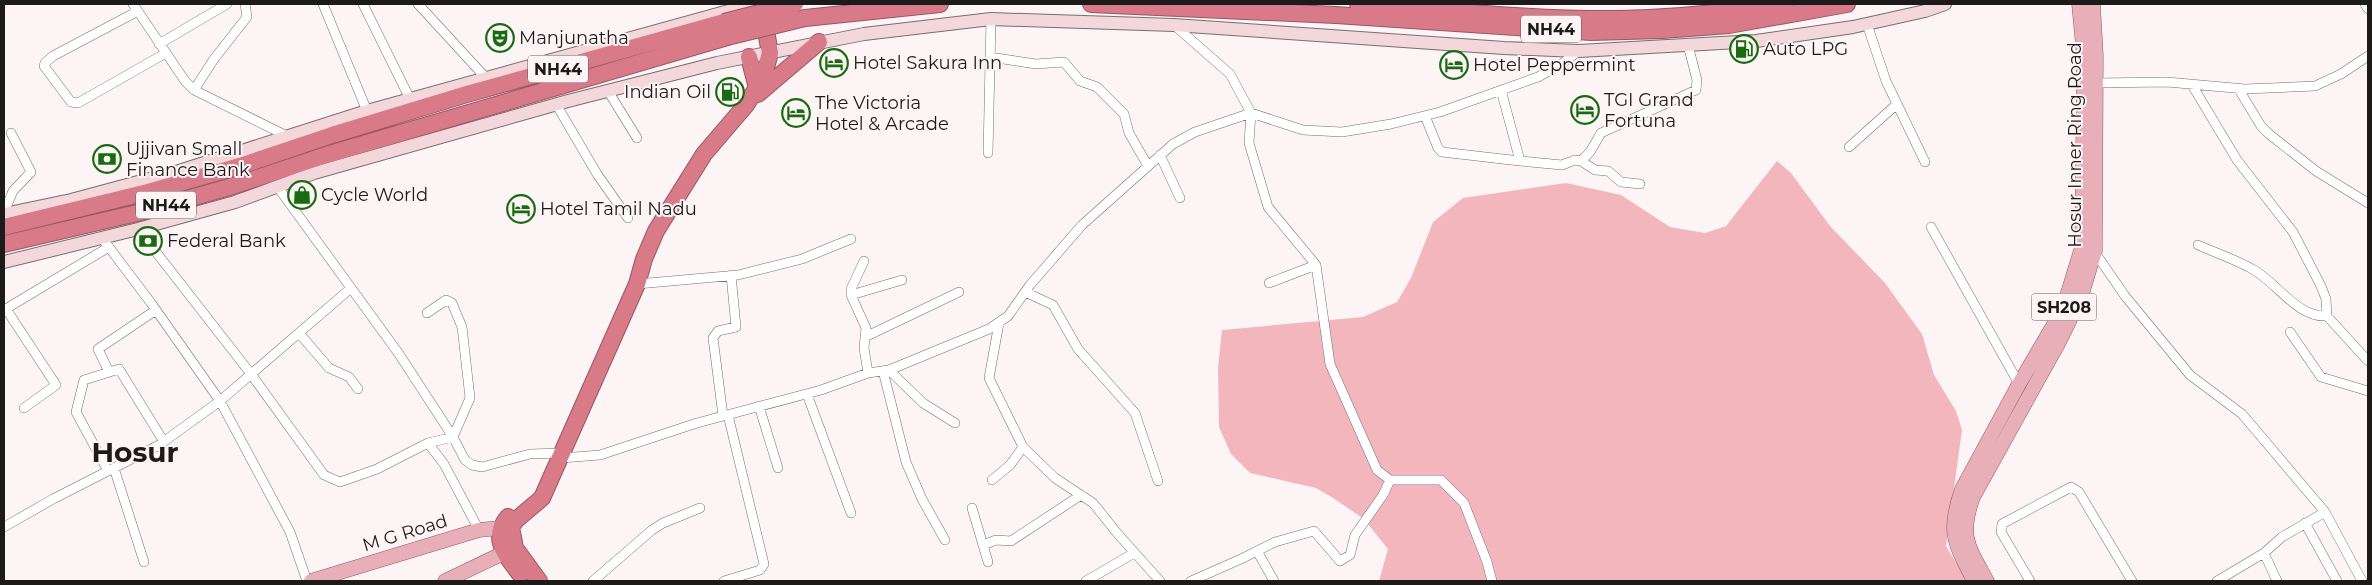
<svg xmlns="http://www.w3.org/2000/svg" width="2372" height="585" font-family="Montserrat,sans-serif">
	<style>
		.green { fill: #f4b6bd }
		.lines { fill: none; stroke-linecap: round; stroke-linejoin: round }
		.street-casing { stroke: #766f70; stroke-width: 10 }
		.secondary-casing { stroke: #766f70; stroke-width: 14 }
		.primary-casing { stroke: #975862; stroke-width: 15 }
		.highway-casing { stroke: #975862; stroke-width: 18 }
		.street { stroke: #fff; stroke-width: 9 }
		.secondary { stroke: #f3d7db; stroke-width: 12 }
		.primary { stroke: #e8afb8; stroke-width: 14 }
		.highway { stroke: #d87a88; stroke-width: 16 }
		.highway-bridge-casing { stroke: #975862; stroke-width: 18; stroke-linecap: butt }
		.highway-bridge { stroke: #d87a88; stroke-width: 16 }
		.labels { text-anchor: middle; stroke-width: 4; stroke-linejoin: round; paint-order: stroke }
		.shield { fill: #fdf4f5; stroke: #605b5c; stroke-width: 1 }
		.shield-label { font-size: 16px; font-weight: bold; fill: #1d1a1a }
		.poi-label { font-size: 18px; fill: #1d1a1a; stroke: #fdf4f5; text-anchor: start }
		.street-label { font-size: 18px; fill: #1d1a1a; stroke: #fdf4f5 }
		.town-label { font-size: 28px; font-weight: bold; fill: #1d1a1a; stroke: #fdf4f5 }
	</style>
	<rect width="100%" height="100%" fill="#fdf4f5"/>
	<!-- green -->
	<path class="green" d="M1777 161 1791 173 1830 226 1885 283 1922 334 1934 375 1956 411 1962 430 1946 546 1967 581H1379L1388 549 1364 519 1333 498 1316 488 1250 473 1231 454 1219 427 1218 368 1222 330 1363 317 1397 302 1411 278 1433 222 1463 198 1566 183 1621 195 1670 227 1705 233 1726 226Z"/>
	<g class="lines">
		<defs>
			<path id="street" d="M133 4 185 81 194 90 287 136
				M323 4 367 111
				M363 4 410 99
				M418 4 486 78
				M2365 4 2368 9
				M138 11 53 56 45 63 44 66 71 102 78 103 166 53
				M1867 24 1886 81 1925 162
				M1174 25 1230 74 1251 113 1249 143 1268 207 1316 265 1330 364 1377 470 1390 480H1441L1464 503 1487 562 1492 581
				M159 44 227 4
				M990 57 1036 64 1064 62 1080 81 1097 87 1124 114 1129 133 1148 166
				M2096 83 2167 82 2245 89 2315 86 2341 74 2368 56
				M2192 85 2237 160 2293 232 2321 286 2326 299 2327 316 2368 361
				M2238 88 2261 126 2269 134 2316 171 2368 203
				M194 90 214 59 247 17 245 4
				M1501 90 1520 161 1562 165 1575 160 1581 161 1595 170 1608 171 1621 182 1640 184
				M608 91 637 138
				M556 104 597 174 628 218
				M1425 116 1438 148 1442 152 1520 161
				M1849 147 1897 104
				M988 153 991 19
				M1160 155 1180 198
				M1581 161 1590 152 1601 133 1696 90 1697 80 1688 45
				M277 186 399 354 453 437 465 460 472 465 482 467 530 454 562 453
				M4 212 13 191 31 172 11 133
				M1931 227 2019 384
				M138 229 251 374 324 475 340 482 377 469 428 443 444 464 479 530
				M102 238 151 303 220 401 290 532 307 581
				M2198 245C2216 253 2237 260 2254 270 2278 284 2298 318 2327 316
				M2094 251 2125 296 2190 375 2242 414 2325 512 2282 537 2264 553 2217 581
				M864 261 851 289V295L866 328 864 348 868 373
				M1269 283 1316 265
				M637 284 738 275 802 259 851 239
				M1025 292 1053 305 1078 349 1135 413 1158 481
				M851 295 902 280
				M6 309 56 385 24 408
				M4 310 109 247
				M427 313 446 300 452 303 462 327 470 398 453 437 428 443
				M999 323 989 378 1023 447 1055 478 1093 503 1117 533 1160 581
				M2290 332 2321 377 2368 391
				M299 333 329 368 349 377 358 389
				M865 337 959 292
				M889 370 923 403 955 423
				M883 371 906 462 922 499 945 540
				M109 372 98 349 156 310
				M807 394 851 513
				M759 406 778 468
				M723 416 713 338 718 331 736 327 731 275
				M561 458 600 455 697 423 821 390 868 373 889 370 989 329 1008 316 1030 285 1082 225 1173 144 1195 132 1251 113 1303 130 1342 132 1391 124 1440 112 1538 77 1560 65 1579 51
				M114 468 144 562
				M108 471 76 412 84 380 119 369 164 442
				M992 480 1010 465 1023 447
				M972 508 988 562
				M2325 512 2362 581
				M2305 523 2337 581
				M4 527 53 499 159 445 220 401 351 288
				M983 545 996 540 1011 541 1081 495
				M1257 551 1274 581
				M2264 553 2277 581
				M593 581 652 530 663 523 700 508
				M724 581 760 570 764 564 728 415
				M1086 581 1134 553
				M1191 581 1241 559 1275 542 1314 531 1340 561 1350 555 1355 535 1383 495 1390 480
				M2030 581 2001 532 2002 524 2071 487 2079 492 2132 581"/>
			<path id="secondary" d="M4 214 71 200 179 171 367 111 754 4
				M4 262 138 229 235 202 314 173 568 101 717 63 864 34 991 19 1174 25 1504 48 1579 51 1756 41 1853 27 1925 11 1945 4"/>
			<path id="primary" d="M311 581 479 530 510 527
				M445 581 514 548
				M1974 581C1954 542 1947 532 1962 489L2019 384 2063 309 2082 247 2084 57 2079 4
				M1987 581C1968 546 1959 537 1973 497L2059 342 2081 297 2095 251 2096 56 2093 4"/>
			<path id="highway" d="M1091 4 1336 15 1591 32 1662 30 1729 25 1847 4
				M1358 4C1445 10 1532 20 1619 19 1672 18 1732 12 1785 4
				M805 18 940 4
				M749 57 757 88
				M758 94 819 42
				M4 227 148 192 240 166 332 135 467 94 724 22
				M4 244 137 213 233 186 326 155 727 37
				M508 517C490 538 506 556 520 574
				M539 581 515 548 511 527 516 520 542 498 637 284 644 259 656 231 704 154 746 105 763 78 770 53 761 4"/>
		</defs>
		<!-- street casing -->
		<use href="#street" class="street-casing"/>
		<!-- secondary casing -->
		<use href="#secondary" class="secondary-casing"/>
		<!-- primary casing -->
		<use href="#primary" class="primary-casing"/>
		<!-- highway casing -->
		<use href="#highway" class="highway-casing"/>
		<!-- street -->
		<use href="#street" class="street"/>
		<!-- secondary -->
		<use href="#secondary" class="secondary"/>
		<!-- primary -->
		<use href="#primary" class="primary"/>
		<!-- highway -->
		<use href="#highway" class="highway"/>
		<defs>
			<path id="highway-bridge" d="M724 22 795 4
				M727 37 805 18"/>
		</defs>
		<!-- highway-bridge casing -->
		<use href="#highway-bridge" class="highway-bridge-casing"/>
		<!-- highway-bridge -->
		<use href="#highway-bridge" class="highway-bridge"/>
	</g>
	<!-- icons -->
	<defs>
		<symbol id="theatre-ring" viewBox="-11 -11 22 22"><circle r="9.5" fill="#fdf4f5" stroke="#186b10" stroke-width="1.5"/><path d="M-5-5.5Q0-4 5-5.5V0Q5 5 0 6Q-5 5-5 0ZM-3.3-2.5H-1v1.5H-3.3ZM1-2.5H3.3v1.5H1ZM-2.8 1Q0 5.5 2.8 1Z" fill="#186b10"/></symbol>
		<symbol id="fuel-ring" viewBox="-11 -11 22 22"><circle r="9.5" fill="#fdf4f5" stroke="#186b10" stroke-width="1.5"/><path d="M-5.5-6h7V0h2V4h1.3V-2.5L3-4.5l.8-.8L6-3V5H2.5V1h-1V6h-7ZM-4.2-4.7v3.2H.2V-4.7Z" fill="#186b10"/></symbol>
		<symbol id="hotel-ring" viewBox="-11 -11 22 22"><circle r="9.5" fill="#fdf4f5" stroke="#186b10" stroke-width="1.5"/><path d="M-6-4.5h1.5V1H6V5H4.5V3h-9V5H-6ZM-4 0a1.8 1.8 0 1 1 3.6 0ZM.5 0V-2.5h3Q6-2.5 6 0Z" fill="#186b10"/></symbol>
		<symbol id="bank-ring" viewBox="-11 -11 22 22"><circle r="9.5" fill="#fdf4f5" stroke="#186b10" stroke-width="1.5"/><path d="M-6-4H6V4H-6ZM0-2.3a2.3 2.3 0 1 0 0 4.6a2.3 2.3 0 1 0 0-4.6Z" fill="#186b10"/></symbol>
		<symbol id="shop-ring" viewBox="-11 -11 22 22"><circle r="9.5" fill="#fdf4f5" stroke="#186b10" stroke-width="1.5"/><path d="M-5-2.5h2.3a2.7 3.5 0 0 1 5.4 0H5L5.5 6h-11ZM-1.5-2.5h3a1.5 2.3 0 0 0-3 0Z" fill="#186b10"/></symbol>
	</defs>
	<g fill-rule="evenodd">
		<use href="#theatre-ring" x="484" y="22" width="32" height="32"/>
		<use href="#fuel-ring" x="1728" y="33" width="32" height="32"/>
		<use href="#hotel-ring" x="818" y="47" width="32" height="32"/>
		<use href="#hotel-ring" x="1438" y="49" width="32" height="32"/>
		<use href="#fuel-ring" x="714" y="76" width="32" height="32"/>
		<use href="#hotel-ring" x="1569" y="94" width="32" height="32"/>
		<use href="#hotel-ring" x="780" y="97" width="32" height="32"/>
		<use href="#bank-ring" x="91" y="143" width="32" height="32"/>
		<use href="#shop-ring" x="286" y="179" width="32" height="32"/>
		<use href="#hotel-ring" x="505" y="193" width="32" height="32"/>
		<use href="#bank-ring" x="132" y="225" width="32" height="32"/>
	</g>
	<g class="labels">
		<!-- shield labels -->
		<g class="shield">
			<rect x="1521" y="15.5" width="60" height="27" rx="4"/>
			<rect x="528" y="55.5" width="60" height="27" rx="4"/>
			<rect x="136" y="191.5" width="60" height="27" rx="4"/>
			<rect x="2031.5" y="293.5" width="65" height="27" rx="4"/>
		</g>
		<g class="shield-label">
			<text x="1551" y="35">NH44</text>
			<text x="558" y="75">NH44</text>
			<text x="166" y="211">NH44</text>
			<text x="2064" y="313">SH208</text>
		</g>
		<!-- poi labels -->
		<g class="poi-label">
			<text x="519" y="44">Manjunatha</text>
			<text x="1763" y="55">Auto LPG</text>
			<text x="853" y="69">Hotel Sakura Inn</text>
			<text x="1473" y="71">Hotel Peppermint</text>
			<text x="711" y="98" text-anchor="end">Indian Oil</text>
			<text x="1604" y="106">TGI Grand<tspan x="1604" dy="21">Fortuna</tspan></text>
			<text x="815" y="109">The Victoria<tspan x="815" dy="21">Hotel &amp; Arcade</tspan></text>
			<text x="126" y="155">Ujjivan Small<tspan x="126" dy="21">Finance Bank</tspan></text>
			<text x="321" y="201">Cycle World</text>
			<text x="540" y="215">Hotel Tamil Nadu</text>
			<text x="167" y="247">Federal Bank</text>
		</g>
		<!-- street labels -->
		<g class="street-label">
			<text transform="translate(2075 145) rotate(-90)" y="6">Hosur Inner Ring Road</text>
			<text transform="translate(405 533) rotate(-17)" y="6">M G Road</text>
		</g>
		<!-- town labels -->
		<g class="town-label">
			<text x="135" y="462">Hosur</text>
		</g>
	</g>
	<!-- border -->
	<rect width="2372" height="585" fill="none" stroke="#1d1a1a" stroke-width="10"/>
</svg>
